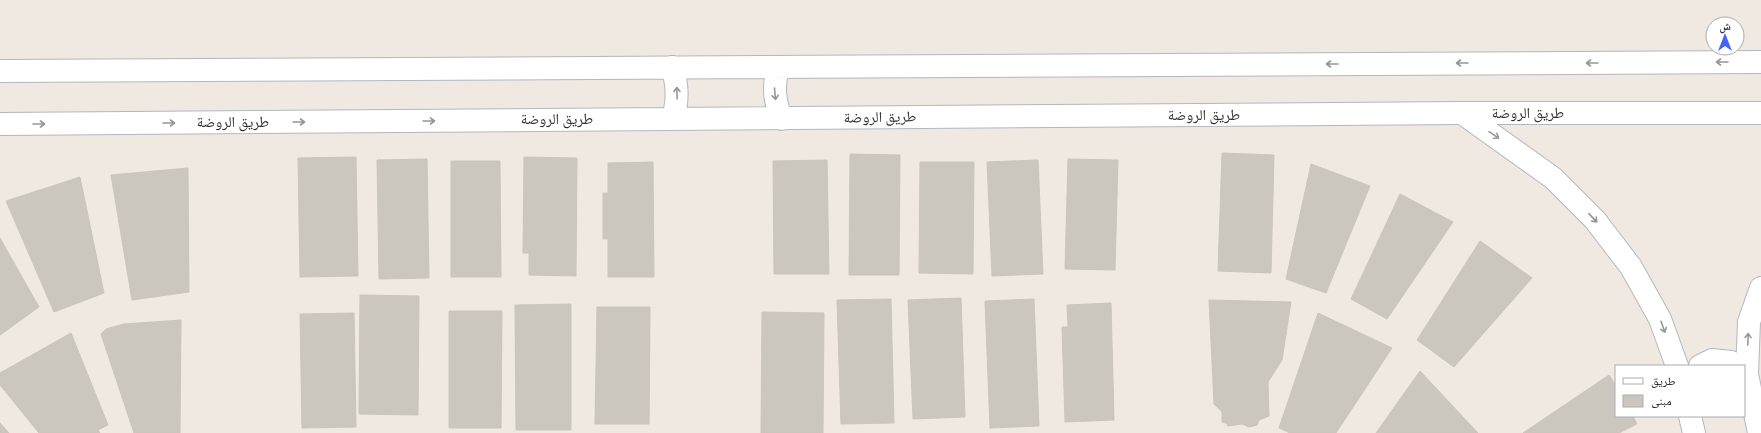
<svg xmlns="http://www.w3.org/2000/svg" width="1761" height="433" font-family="Cabin,'Noto Naskh Arabic',sans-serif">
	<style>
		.building { fill: #cbc7bf; stroke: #cbc5ba }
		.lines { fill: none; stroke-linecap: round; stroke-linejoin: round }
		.street-casing { stroke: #b4b7c1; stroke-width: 24 }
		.secondary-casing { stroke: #b4b7c1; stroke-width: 24 }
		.street { stroke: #fff; stroke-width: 22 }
		.secondary { stroke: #fff; stroke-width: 22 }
		.oneway { stroke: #969696 }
		.labels { text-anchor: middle; stroke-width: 4; stroke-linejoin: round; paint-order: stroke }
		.street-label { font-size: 15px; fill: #2e2e2e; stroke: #fff }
	</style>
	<rect width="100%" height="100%" fill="#efe9e1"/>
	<!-- building -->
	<path class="building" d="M1222 153 1274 155 1271 273 1218 271Z
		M850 154 900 155 899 275H849Z
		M356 157 358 276 300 277 298 158Z
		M524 157 577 158 576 276 529 275V253H523Z
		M427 159 429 278 379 279 377 160Z
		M1068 159 1118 160 1115 270 1065 269Z
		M827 160 829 274H774L773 161Z
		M1038 160 1043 274 992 276 987 162Z
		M451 161H500L501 277H451Z
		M653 162 654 277H608V239H603V193H608V163Z
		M920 162H974L973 274 919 273Z
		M1311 164 1370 186 1326 293 1286 279Z
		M188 168 189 292 132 300 111 175Z
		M80 177 104 293 54 312 6 201Z
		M1400 194 1453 222 1387 319 1351 299Z
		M0 238 39 307 0 335Z
		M1480 241 1532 278 1454 367 1417 340Z
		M360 295 419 296 418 415 359 414Z
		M961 298 965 417 913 419 908 300Z
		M891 299 894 423 841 424 837 300Z
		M1034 299 1039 426 990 428 985 301Z
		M1209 300 1291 302 1282 360 1268 382 1269 416 1259 420 1257 425 1249 427 1242 424 1227 426 1228 424 1222 422V412L1214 404Z
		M1111 303 1114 420 1065 422 1062 327H1068L1067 305Z
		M571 304V430H516L515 305Z
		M597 307H650L649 424H595Z
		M449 311H502L501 428H449Z
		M762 312 824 313 823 433H761Z
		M354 313 356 427 302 428 300 314Z
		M1318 313 1392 348 1336 433H1290L1279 428Z
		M181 320 180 433H134L101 334 106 329 124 324Z
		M71 333 108 425 98 430 100 433H39L0 385V373Z
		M1420 371 1478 433H1376Z
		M1609 375 1616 386V416H1633L1637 424 1619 433H1523Z
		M0 423 9 433H0Z"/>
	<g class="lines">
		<defs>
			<path id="street" d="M1462 113 1553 178 1595 220 1631 267 1660 319 1677 366
				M1700 366 1712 360 1731 362 1736 366
				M1690 416 1694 433
				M1759 433 1747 374 1749 322 1761 288"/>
			<path id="secondary" d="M672 67C678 86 678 100 673 119
				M778 68C773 86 774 101 782 119
				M0 71 1761 62
				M0 124 1462 113H1761"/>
		</defs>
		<!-- street casing -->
		<use href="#street" class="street-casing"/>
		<!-- secondary casing -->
		<use href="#secondary" class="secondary-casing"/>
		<!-- street -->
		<use href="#street" class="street"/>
		<!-- secondary -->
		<use href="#secondary" class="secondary"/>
	</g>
	<!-- one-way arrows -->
	<defs><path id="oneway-shaft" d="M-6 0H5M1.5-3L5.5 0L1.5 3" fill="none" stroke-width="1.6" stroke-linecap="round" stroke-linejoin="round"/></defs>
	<g class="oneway">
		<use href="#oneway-shaft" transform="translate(1722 62) rotate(180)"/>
		<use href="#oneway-shaft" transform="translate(1462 63) rotate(180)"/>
		<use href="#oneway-shaft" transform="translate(1592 63) rotate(180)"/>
		<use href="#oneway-shaft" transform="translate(1332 64) rotate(180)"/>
		<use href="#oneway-shaft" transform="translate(677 93) rotate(-91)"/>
		<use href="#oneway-shaft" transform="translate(775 94) rotate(85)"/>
		<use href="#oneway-shaft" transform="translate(429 121)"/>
		<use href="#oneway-shaft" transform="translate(299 122)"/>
		<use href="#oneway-shaft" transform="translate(169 123)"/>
		<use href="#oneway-shaft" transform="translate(39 124)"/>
		<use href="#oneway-shaft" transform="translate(1494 135) rotate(34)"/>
		<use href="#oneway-shaft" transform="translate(1593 218) rotate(47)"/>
		<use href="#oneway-shaft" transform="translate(1663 327) rotate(71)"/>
		<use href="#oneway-shaft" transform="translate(1748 339) rotate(-88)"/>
	</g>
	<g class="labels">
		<!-- street labels -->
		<g class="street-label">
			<text x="1528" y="118">طريق الروضة</text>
			<text x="1204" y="120">طريق الروضة</text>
			<text transform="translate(880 117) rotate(-1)" y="5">طريق الروضة</text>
			<text x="557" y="124">طريق الروضة</text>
			<text x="233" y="127">طريق الروضة</text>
		</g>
	</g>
	<!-- legend -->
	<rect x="1615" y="365" width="130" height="52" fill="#ffffff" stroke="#ababab"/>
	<rect x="1623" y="378" width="20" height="6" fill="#ffffff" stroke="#ababab"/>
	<text x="1651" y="385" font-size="12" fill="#2e2e2e">طريق</text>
	<rect x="1623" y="395" width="20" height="12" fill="#cbc7bf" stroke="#ababab"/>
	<text x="1651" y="405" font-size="12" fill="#2e2e2e">مبنى</text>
	<!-- north arrow -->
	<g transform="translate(1725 36)"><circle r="19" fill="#ffffff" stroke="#ababab"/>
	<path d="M0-3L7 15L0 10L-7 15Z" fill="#4264fb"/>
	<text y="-6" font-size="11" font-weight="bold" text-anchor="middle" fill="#2e2e2e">ش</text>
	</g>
</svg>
